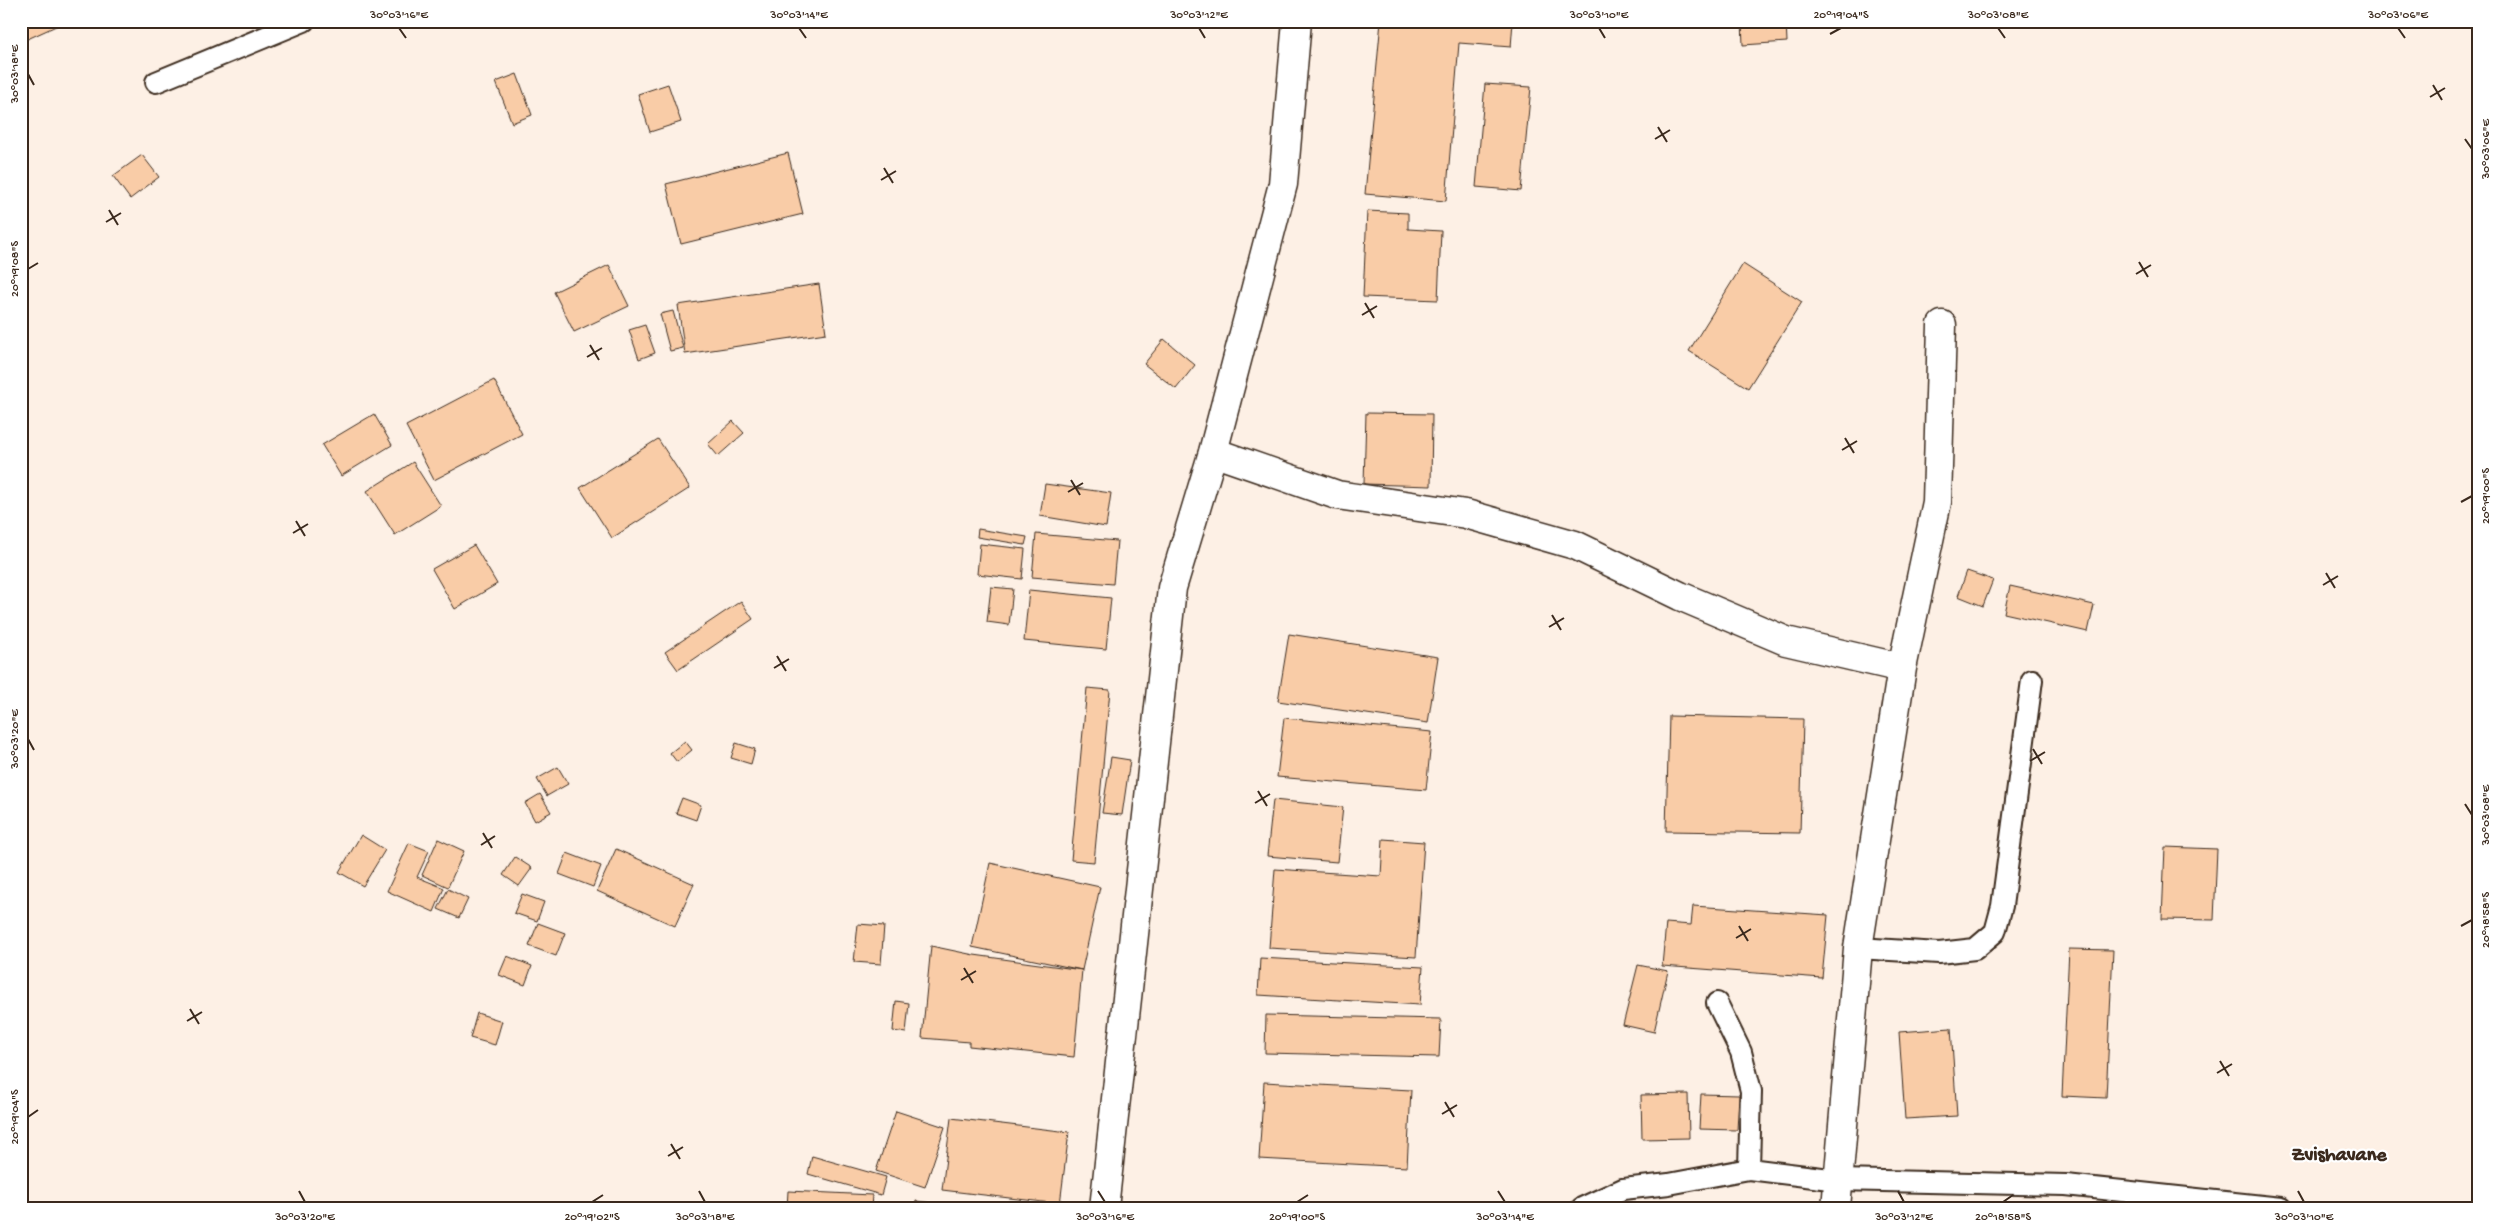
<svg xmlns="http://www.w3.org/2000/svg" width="2499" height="1229" font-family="'Gochi Hand',sans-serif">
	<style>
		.building { fill: #f9cca7; stroke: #3b2a1e }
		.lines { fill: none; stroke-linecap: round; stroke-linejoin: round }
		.lane-casing { stroke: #3b2a1e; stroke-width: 24 }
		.street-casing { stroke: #3b2a1e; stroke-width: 31 }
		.lane { stroke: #fff; stroke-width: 20 }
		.street { stroke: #fff; stroke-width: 28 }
		.ticks { fill: none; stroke: #3b2a1e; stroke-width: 2 }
		.labels { text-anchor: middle; stroke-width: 4.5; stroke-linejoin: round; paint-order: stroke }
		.district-label { font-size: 20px; font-weight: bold; fill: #3b2a1e; stroke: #fff }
		.neatline { fill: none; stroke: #3b2a1e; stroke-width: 2 }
		.ticks-label { font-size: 12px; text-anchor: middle; fill: #3b2a1e }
	</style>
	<rect width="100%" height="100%" fill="#fdf0e5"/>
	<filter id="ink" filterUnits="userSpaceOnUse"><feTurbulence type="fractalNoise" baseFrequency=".02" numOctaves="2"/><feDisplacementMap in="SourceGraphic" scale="10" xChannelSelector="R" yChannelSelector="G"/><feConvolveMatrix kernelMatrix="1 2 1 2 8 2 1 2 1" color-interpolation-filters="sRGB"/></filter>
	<g filter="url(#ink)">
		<!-- building -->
		<path class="building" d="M21 21H67L21 42Z
			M1381 21H1513L1511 47 1459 43 1446 201 1365 194Z
			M1660 21H1703L1702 27Z
			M1742 21H1786L1787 42 1743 45Z
			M517 74 532 115 512 123 496 82Z
			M668 84 681 122 650 132 638 94Z
			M1485 84 1531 87 1521 191 1476 187Z
			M788 153 803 214 681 244 666 184Z
			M142 155 159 177 130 199 113 176Z
			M1367 211 1408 213V229L1441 231 1438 300 1363 297Z
			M1743 264 1802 302 1748 388 1689 351Z
			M609 265 629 306 574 332 554 292Z
			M819 284 826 333 685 354 678 305Z
			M673 311 683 348 670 351 660 314Z
			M645 325 655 353 639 359 629 330Z
			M1164 339 1195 365 1176 389 1144 364Z
			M494 380 522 434 434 480 406 426Z
			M1366 413 1432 414 1431 486 1364 484Z
			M374 414 392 445 341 476 322 445Z
			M733 421 744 433 718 456 708 444Z
			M658 439 690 488 612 538 580 488Z
			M413 462 441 506 395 535 367 491Z
			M1045 484 1111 493 1106 527 1040 516Z
			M978 529 1027 537 1025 545 977 537Z
			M1036 534 1117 541 1113 584 1032 577Z
			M980 544 1025 549 1022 579 977 574Z
			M474 545 497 584 455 609 432 569Z
			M1967 571 1993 580 1983 606 1958 596Z
			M2010 586 2094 605 2088 632 2004 613Z
			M991 587 1013 589 1009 625 987 622Z
			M1029 590 1111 598 1106 649 1024 641Z
			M741 601 753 619 678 670 665 652Z
			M1289 634 1438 657 1428 723 1278 701Z
			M1087 688 1110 690 1094 862 1071 860Z
			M1669 716 1803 719 1800 833 1666 831Z
			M1284 718 1432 732 1426 790 1277 777Z
			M685 741 692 750 677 762 670 753Z
			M736 743 755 749 751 764 731 758Z
			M1111 757 1130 760 1122 815 1102 813Z
			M558 767 568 784 547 796 537 779Z
			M540 794 551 812 535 821 525 803Z
			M682 798 701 805 696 820 676 813Z
			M1273 800 1343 807 1337 862 1267 856Z
			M361 835 385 850 363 886 339 872Z
			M438 839 464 851 448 887 422 875Z
			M1383 839 1424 842 1416 957 1269 948 1275 869 1381 876Z
			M409 843 429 851 417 877 444 888 434 912 387 891Z
			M2165 847 2217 849 2214 920 2162 919Z
			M616 849 694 884 675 926 597 891Z
			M567 853 601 866 593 887 559 874Z
			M515 857 532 868 519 886 503 875Z
			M990 863 1100 887 1082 970 972 947Z
			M448 889 468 899 459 918 438 909Z
			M522 894 544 902 537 921 514 913Z
			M1693 906 1828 915 1822 978 1662 966 1666 923 1691 925Z
			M538 923 565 933 556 956 529 946Z
			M858 924 884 926 881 964 854 962Z
			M931 946 974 955 1082 970 1074 1057 969 1046V1042L922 1038Z
			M2069 949 2113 950 2106 1098 2062 1096Z
			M507 956 532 966 525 985 499 975Z
			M1260 958 1423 967 1420 1005 1258 995Z
			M1638 965 1668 971 1654 1032 1623 1025Z
			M896 1001 909 1003 906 1033 893 1031Z
			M477 1013 502 1021 495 1045 470 1038Z
			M1266 1015 1441 1019 1439 1057 1265 1053Z
			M1951 1028 1957 1116 1905 1119 1899 1032Z
			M1264 1082 1411 1090 1407 1167 1259 1159Z
			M1688 1094 1689 1138 1642 1139 1641 1095Z
			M1701 1094 1739 1095 1737 1130 1699 1129Z
			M896 1111 945 1127 925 1187 876 1171Z
			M951 1118 1069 1132 1060 1204 942 1190Z
			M812 1156 886 1177 881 1195 808 1174Z
			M788 1191 872 1195 871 1208H787Z
			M916 1201 975 1208H915Z"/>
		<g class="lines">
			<defs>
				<path id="lane" d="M156 82 304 21
					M1858 948 1939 953 1975 949 1995 932 2002 906 2032 680
					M1717 1003 1741 1052 1751 1091 1749 1169
					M1582 1208 1623 1189 1669 1184 1749 1169 1838 1180 2066 1185 2281 1208"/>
				<path id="street" d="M1213 452 1337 495 1466 514 1575 545 1680 596 1786 641 1902 668
					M1104 1208 1172 588 1213 452 1283 184 1297 21
					M1836 1208 1858 948 1902 668 1937 502 1942 325"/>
			</defs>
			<!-- lane casing -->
			<use href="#lane" class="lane-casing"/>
			<!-- street casing -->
			<use href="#street" class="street-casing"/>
			<!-- lane -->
			<use href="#lane" class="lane"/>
			<!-- street -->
			<use href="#street" class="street"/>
		</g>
	</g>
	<!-- ticks -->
	<path class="ticks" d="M399 28 406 38M799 28 806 38M1199 28 1205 38M1599 28 1605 38M1998 28 2005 38M2398 28 2405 38M1830 34 1841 28M28 74 34 85M2433 85 2442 100M2430 97 2445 88M1658 127 1667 142M1655 139 1670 130M2465 139 2472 149M884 168 893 183M881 180 896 171M109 210 118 225M106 222 121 213M2139 262 2148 277M28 269 38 263M2136 274 2151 265M1365 303 1374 318M1362 315 1377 306M590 345 599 360M587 357 602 348M1845 438 1854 453M1842 450 1857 441M1071 480 1080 495M1068 492 1083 483M2461 502 2472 496M296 521 305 536M293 533 308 524M2326 573 2335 588M2323 585 2338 576M1552 615 1561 630M1549 627 1564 618M777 656 786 671M774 668 789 659M28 739 34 750M2033 749 2042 764M2030 761 2045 752M1258 791 1267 806M1255 803 1270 794M2465 804 2472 815M483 833 492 848M481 845 495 836M1739 926 1748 941M2461 926 2472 920M1736 938 1751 929M964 968 973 983M961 980 976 971M190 1009 199 1024M187 1021 202 1012M2220 1061 2229 1076M2217 1073 2232 1064M1445 1102 1454 1117M1442 1114 1457 1105M28 1117 38 1110M671 1144 680 1159M668 1156 683 1147M299 1191 305 1202M699 1191 705 1202M1098 1191 1105 1202M1498 1191 1505 1202M1898 1191 1904 1202M2298 1191 2304 1202M592 1202 603 1195M1297 1202 1308 1195M2003 1202 2013 1195"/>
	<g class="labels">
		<!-- district labels -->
		<g class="district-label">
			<text x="2339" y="1160">Zvishavane</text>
		</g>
	</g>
	<!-- margin -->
	<rect width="2499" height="1229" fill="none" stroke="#fff" stroke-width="55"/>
	<rect x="28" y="28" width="2444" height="1174" class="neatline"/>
	<g class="ticks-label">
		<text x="399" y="18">30°03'16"E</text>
		<text x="799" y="18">30°03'14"E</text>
		<text x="1199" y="18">30°03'12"E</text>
		<text x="1599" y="18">30°03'10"E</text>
		<text x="1841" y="18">20°19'04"S</text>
		<text x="1998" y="18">30°03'08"E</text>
		<text x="2398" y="18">30°03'06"E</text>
		<text transform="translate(14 74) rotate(-90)" y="4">30°03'18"E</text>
		<text transform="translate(2485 149) rotate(-90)" y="4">30°03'06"E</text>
		<text transform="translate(14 269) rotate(-90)" y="4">20°19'08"S</text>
		<text transform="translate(2485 496) rotate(-90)" y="4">20°19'00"S</text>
		<text transform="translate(14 739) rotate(-90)" y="4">30°03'20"E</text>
		<text transform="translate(2485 815) rotate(-90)" y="4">30°03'08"E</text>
		<text transform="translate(2485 920) rotate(-90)" y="4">20°18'58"S</text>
		<text transform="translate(14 1117) rotate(-90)" y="4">20°19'04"S</text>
		<text x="305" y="1220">30°03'20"E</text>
		<text x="592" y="1220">20°19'02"S</text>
		<text x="705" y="1220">30°03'18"E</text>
		<text x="1105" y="1220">30°03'16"E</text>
		<text x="1297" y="1220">20°19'00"S</text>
		<text x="1505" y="1220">30°03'14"E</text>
		<text x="1904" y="1220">30°03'12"E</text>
		<text x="2003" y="1220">20°18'58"S</text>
		<text x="2304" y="1220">30°03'10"E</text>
	</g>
</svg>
